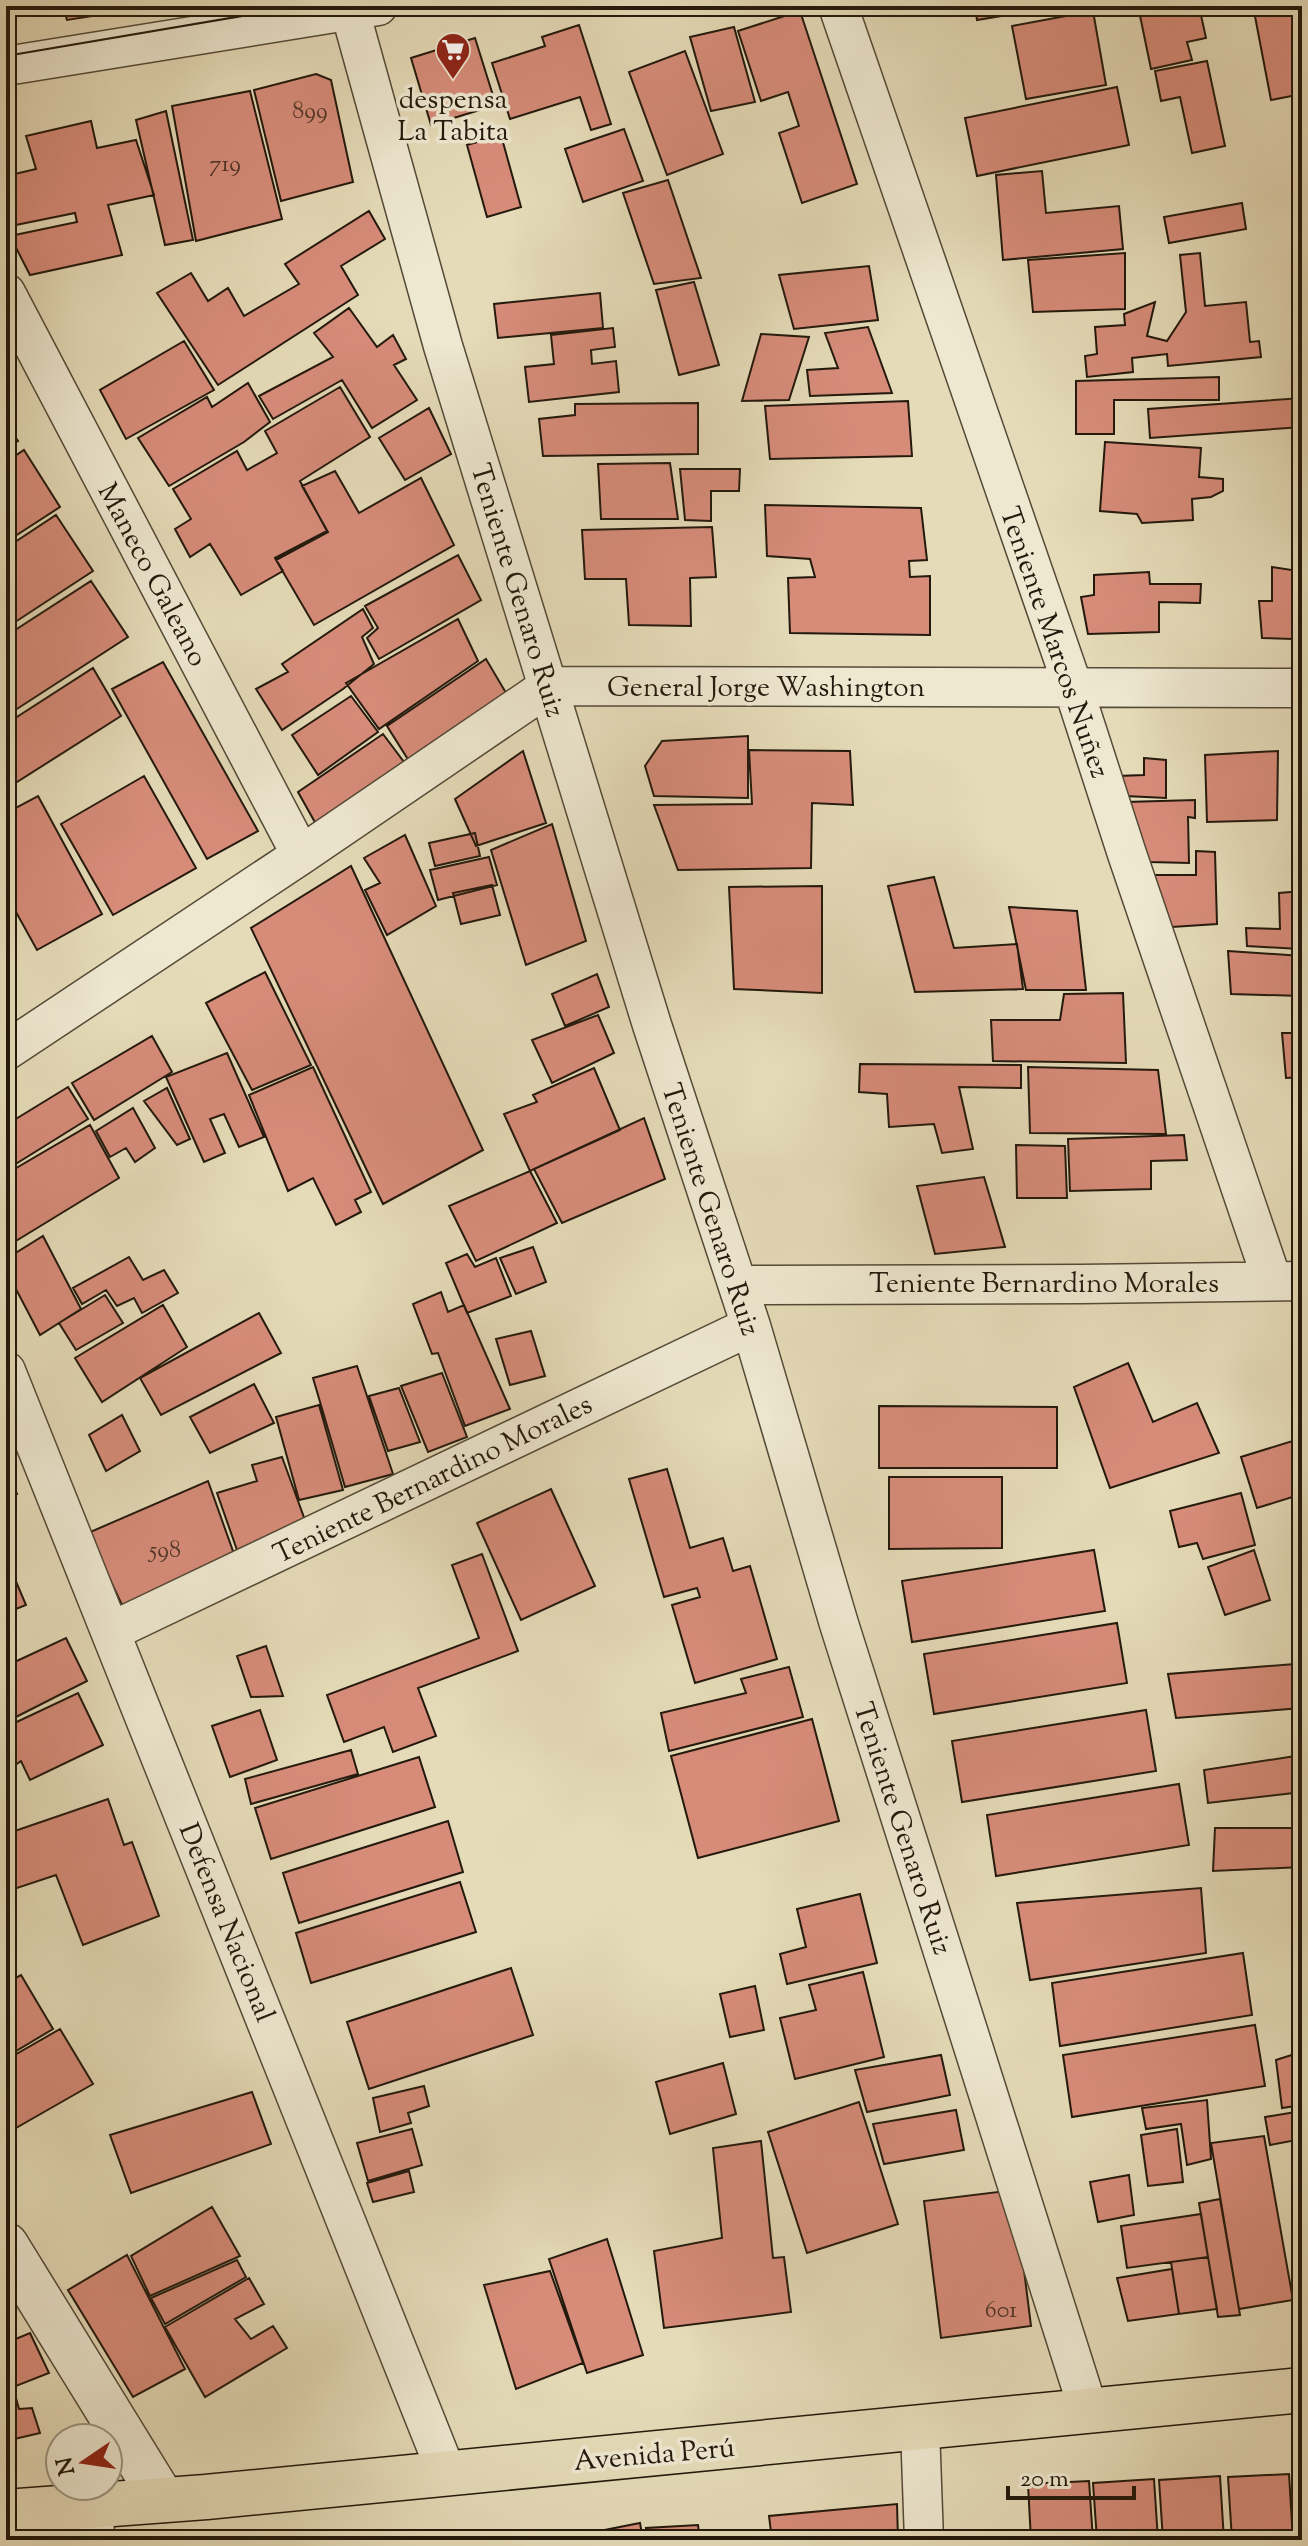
<svg xmlns="http://www.w3.org/2000/svg" width="1308" height="2546" font-family="'Sorts Mill Goudy',serif">
	<style>
		.building { fill: #d78c7a; stroke: #23190c; stroke-width: 2 }
		.lines { fill: none; stroke-linecap: round; stroke-linejoin: round }
		.minor-casing { stroke: #544a37; stroke-width: 41 }
		.tertiary-casing { stroke: #544a37; stroke-width: 47 }
		.primary-casing { stroke: #23190c; stroke-width: 47 }
		.minor { stroke: #eee8d1; stroke-width: 38 }
		.tertiary { stroke: #eee8d1; stroke-width: 44 }
		.primary { stroke: #e5dbb8; stroke-width: 44 }
		.tram { stroke: #23190c; stroke-width: 2 }
		.labels { text-anchor: middle; stroke-width: 7; stroke-linejoin: round; paint-order: stroke }
		.number-label { font-size: 24px; fill: #503628 }
		.poi-label { font-size: 28px; fill: #23190c; stroke: #eee8d1 }
		.street-label { font-size: 28px; fill: #23190c; stroke: #eee8d1 }
	</style>
	<rect width="100%" height="100%" fill="#e5dbb8"/>
	<filter id="stains"><feTurbulence type="fractalNoise" baseFrequency=".0025" numOctaves="4"/><feColorMatrix values="0 0 0 0 .2 0 0 0 0 .09 0 0 0 0 .02 0 0 0 .5 -.17"/></filter>
	<radialGradient id="worn" r=".72"><stop offset=".6" stop-color="#630" stop-opacity="0"/><stop offset="1" stop-color="#630" stop-opacity=".3"/></radialGradient>
	<!-- building -->
	<path class="building" d="M63 6H132V10L67 20Z
		M975 6H1061L977 20Z
		M1138 6H1199L1206 38 1187 42 1192 60 1151 69Z
		M1253 6H1302V94L1271 100Z
		M800 11 857 184 802 203 779 133 799 126 788 92 761 101 738 31Z
		M1093 11 1106 85 1026 99 1012 26Z
		M579 25 611 124 591 130 580 97 510 119 492 63 545 46 542 37Z
		M734 27 755 102 711 111 690 37Z
		M475 38 496 105 431 125 411 58Z
		M685 51 723 154 667 175 629 72Z
		M1207 61 1225 146 1192 153 1180 97 1161 101 1155 71Z
		M316 74 331 80 353 182 281 201 254 90Z
		M1117 87 1129 145 977 176 965 118Z
		M250 91 282 219 196 241 172 106Z
		M166 111 193 240 165 245 136 120Z
		M91 121 97 148 136 140 154 195 108 205 122 255 30 275 10 236 77 222 75 213 6 227V176L36 169 26 136Z
		M624 129 643 181 583 202 565 149Z
		M501 135 521 207 487 217 467 145Z
		M1042 171 1046 213 1119 206 1123 249 1003 260 996 175Z
		M668 180 701 278 654 284 623 193Z
		M1242 203 1246 229 1169 243 1164 217Z
		M369 211 385 239 341 266 358 295 218 385 157 293 191 273 208 301 228 288 244 316 299 284 285 264Z
		M1125 253V309L1033 312 1028 260Z
		M1200 253 1205 306 1246 302 1250 342 1259 341 1261 357 1168 366 1167 354 1132 358 1133 372 1087 377 1085 356 1097 354 1095 327 1125 325 1124 314 1155 302 1147 336 1167 341 1186 312 1180 255Z
		M869 266 878 320 794 329 779 275Z
		M694 282 719 365 679 375 656 290Z
		M600 293 603 328 498 338 494 304Z
		M349 308 377 347 393 335 406 359 394 365 417 400 372 428 342 380 273 419 259 396 333 357 314 333Z
		M868 327 892 393 810 396 807 370 838 368 825 333Z
		M613 328 615 347 591 350 592 364 616 361 619 392 529 402 525 367 554 364 551 335Z
		M761 334 809 337 789 400 742 401Z
		M184 341 214 390 126 439 100 390Z
		M1219 377V400H1114V434H1076V381Z
		M248 383 270 422 244 442 169 486 138 438 207 397 212 407Z
		M340 387 370 437 300 481 327 531 275 558 283 571 241 595 210 544 190 557 175 529 191 519 173 489 237 451 247 470 277 453 265 431Z
		M1302 398V427L1150 438 1148 409Z
		M908 401 912 456 770 459 765 406Z
		M698 403V454L543 456 539 419 575 415V404Z
		M429 408 451 454 405 480 379 438Z
		M6 423 18 441 6 449Z
		M1105 442 1201 448 1199 477 1223 479V491L1211 497 1192 499 1193 520 1142 523 1137 514 1100 511Z
		M24 450 60 507 6 542V462Z
		M670 463 678 519H601L598 464Z
		M680 469H740L739 491H711V521L685 520Z
		M335 471 359 513 421 478 454 545 314 625 276 560 328 532 302 486Z
		M765 505 921 508 927 560 909 561 910 577 930 576V635L790 633 788 578 815 577 810 559 767 556Z
		M56 515 93 571 6 628V548Z
		M712 527 716 577 690 578 691 626 629 625 626 579H585L582 530Z
		M458 555 481 600 379 659 367 638 378 628 365 606Z
		M1272 567 1292 570V639L1262 638 1259 601H1272Z
		M1149 572 1150 584H1201L1200 603 1159 602V632L1088 634 1081 597 1094 595V575Z
		M91 581 128 637 6 716V636Z
		M363 609 373 628 362 637 374 664 343 689 282 730 256 689 288 672 282 664Z
		M458 619 478 661 379 729 346 683Z
		M486 659 512 703 414 769 387 726Z
		M163 662 258 831 207 859 112 689Z
		M93 668 121 716 6 789V724Z
		M351 696 378 732 318 775 292 735Z
		M383 734 410 770 321 833 298 792Z
		M748 736V798L654 796 645 766 662 741Z
		M749 750 850 751 853 805 812 803 811 868 678 870 654 805 752 804Z
		M523 751 546 823 476 846 455 799Z
		M1278 751 1277 820 1207 822 1205 755Z
		M1144 758 1166 760V798L1125 796 1118 776 1144 775Z
		M144 776 196 868 113 915 61 824Z
		M38 796 102 914 37 950 6 894V813Z
		M1195 800V818L1188 817 1189 863 1149 862 1126 802Z
		M552 824 586 941 526 965 491 850Z
		M475 833 480 856 435 866 429 843Z
		M405 835 436 906 387 935 365 890 380 883 364 858Z
		M1196 851 1215 852 1217 924 1172 927 1154 875H1196Z
		M489 857 497 885 438 900 430 870Z
		M351 866 483 1150 383 1204 251 928Z
		M934 877 954 948 1017 944 1023 989 915 992 888 886Z
		M492 885 500 915 461 924 453 893Z
		M822 886V993L734 989 729 887Z
		M1302 891V933H1298L1299 949 1247 946 1246 928 1280 929 1279 893Z
		M1009 907 1077 911 1086 990H1026Z
		M1228 951 1302 956V996L1231 994Z
		M265 972 311 1065 252 1090 206 1003Z
		M597 974 609 1007 565 1026 552 994Z
		M1123 993 1126 1063 993 1061 991 1020H1060L1064 994Z
		M598 1015 614 1053 552 1083 532 1040Z
		M1282 1033H1302V1077L1286 1078Z
		M152 1036 172 1072 94 1120 72 1083Z
		M227 1053 264 1137 239 1147 224 1114 210 1119 225 1153 204 1162 166 1077Z
		M860 1064 1021 1065V1088L959 1087 973 1149 942 1153 934 1124 889 1127 887 1094 859 1092Z
		M313 1067 371 1192 355 1200 361 1212 336 1225 313 1178 288 1191 249 1095Z
		M1028 1067 1158 1070 1166 1134 1030 1133Z
		M594 1068 620 1130 530 1171 504 1114 537 1102 533 1095Z
		M68 1087 88 1119 6 1170V1125Z
		M167 1088 190 1139 177 1145 144 1101Z
		M133 1108 155 1148 135 1162 126 1148 110 1157 96 1131Z
		M644 1118 665 1179 562 1223 534 1169Z
		M90 1125 119 1178 6 1247V1174Z
		M1184 1135 1187 1160 1151 1161V1189L1070 1191 1068 1139Z
		M1016 1145 1065 1146 1067 1198H1017Z
		M530 1171 557 1223 476 1261 449 1206Z
		M984 1177 1005 1247 935 1254 917 1186Z
		M43 1236 81 1309 40 1335 6 1270V1259Z
		M533 1247 546 1282 516 1294 500 1258Z
		M467 1254 475 1267 496 1258 511 1296 467 1313 446 1263Z
		M129 1257 143 1280 164 1270 178 1293 142 1313 134 1298 117 1306 106 1290 82 1304 73 1288Z
		M441 1292 448 1312 464 1305 510 1409 465 1426 438 1353 432 1354 413 1304Z
		M105 1295 123 1323 76 1350 59 1323Z
		M163 1305 187 1347 102 1402 75 1358Z
		M259 1313 281 1353 161 1415 140 1378Z
		M531 1331 545 1376 510 1385 496 1339Z
		M1128 1363 1153 1422 1197 1403 1219 1453 1110 1488 1074 1387Z
		M357 1366 393 1474 345 1487 313 1378Z
		M442 1373 467 1437 428 1452 401 1386Z
		M254 1384 274 1423 210 1453 190 1417Z
		M399 1388 420 1442 388 1451 369 1396Z
		M319 1405 343 1490 299 1500 276 1417Z
		M879 1406 1057 1407V1468H879Z
		M122 1415 140 1451 106 1471 89 1435Z
		M1302 1438V1494L1257 1508 1241 1457Z
		M282 1457 306 1523 237 1550 217 1493 257 1481 252 1465Z
		M6 1466 17 1494 6 1499Z
		M667 1469 690 1548 723 1538 733 1571 750 1566 777 1659 695 1683 672 1605 700 1597 697 1588 664 1597 629 1479Z
		M889 1477H1002V1548L889 1549Z
		M208 1481 234 1554 122 1605 88 1533Z
		M551 1489 595 1586 521 1620 477 1523Z
		M1241 1493 1255 1545 1203 1559 1197 1543 1179 1547 1170 1511Z
		M1094 1550 1105 1611 912 1642 902 1581Z
		M1254 1550 1270 1600 1225 1615 1208 1567Z
		M482 1554 518 1651 418 1688 436 1736 393 1752 384 1727 344 1742 327 1695 479 1638 452 1565Z
		M6 1558 26 1605 6 1613Z
		M1117 1623 1127 1683 934 1714 924 1654Z
		M66 1638 87 1681 6 1722V1666Z
		M266 1646 283 1696 251 1697 237 1656Z
		M1295 1664H1302V1708L1176 1718 1168 1674Z
		M789 1667 803 1717 669 1751 661 1713 746 1693 741 1679Z
		M78 1693 103 1745 30 1780 21 1761 11 1768 6 1758V1727Z
		M260 1710 277 1760 230 1777 212 1726Z
		M1146 1710 1156 1771 962 1802 952 1741Z
		M812 1719 839 1821 698 1858 671 1756Z
		M351 1750 358 1774 251 1804 245 1779Z
		M1302 1755V1792L1208 1803 1204 1770Z
		M419 1757 435 1807 271 1859 255 1808Z
		M1179 1784 1189 1845 996 1876 987 1815Z
		M108 1799 124 1845 132 1842 159 1916 83 1945 56 1875 8 1891 6 1834Z
		M448 1821 463 1872 299 1923 283 1873Z
		M1215 1828H1302V1867L1213 1871Z
		M460 1882 476 1932 311 1983 296 1933Z
		M1201 1888 1206 1953 1030 1980 1017 1903Z
		M860 1894 877 1963 787 1984 780 1954 806 1947 797 1909Z
		M1243 1953 1252 2015 1060 2046 1052 1983Z
		M511 1968 533 2035 369 2089 347 2022Z
		M863 1972 884 2057 795 2079 780 2018 816 2010 809 1985Z
		M21 1975 53 2029 6 2057V1983Z
		M755 1986 764 2030 730 2037 720 1994Z
		M1302 2016V2105L1282 2108 1276 2060 1301 2052 1294 2017Z
		M1255 2025 1265 2086 1072 2117 1063 2055Z
		M60 2029 93 2084 16 2128 6 2113V2060Z
		M941 2055 950 2095 867 2112 855 2070Z
		M723 2063 736 2114 670 2134 656 2082Z
		M424 2086 429 2106 408 2113 411 2123 380 2132 373 2098Z
		M252 2092 271 2144 131 2193 110 2135Z
		M1207 2100 1211 2159 1187 2165 1181 2124 1146 2129 1142 2108Z
		M859 2102 898 2224 807 2253 768 2132Z
		M956 2110 964 2150 884 2164 873 2124Z
		M1302 2111V2139L1270 2145 1265 2117Z
		M412 2129 422 2165 368 2181 357 2143Z
		M1177 2129 1183 2182 1148 2186 1141 2135Z
		M1264 2136 1293 2300 1239 2309 1211 2143Z
		M761 2141 773 2258 784 2257 791 2312 664 2328 654 2251 722 2238 713 2148Z
		M409 2171 414 2192 373 2202 367 2183Z
		M1129 2175 1134 2215 1098 2222 1090 2182Z
		M1014 2190 1031 2326 941 2338 924 2201Z
		M1220 2199 1240 2315 1218 2317 1199 2203Z
		M212 2207 240 2256 150 2296 131 2256Z
		M1201 2214 1208 2257 1127 2268 1121 2226Z
		M607 2239 643 2355 587 2373 549 2259Z
		M127 2255 185 2369 133 2397 68 2290Z
		M1208 2257 1217 2309 1179 2314 1171 2262Z
		M237 2260 246 2277 165 2324 151 2298Z
		M1172 2269 1179 2314 1128 2321 1117 2278Z
		M550 2271 583 2363 516 2389 484 2285Z
		M249 2278 264 2304 235 2319 251 2339 273 2326 287 2348 205 2397 165 2327Z
		M6 2309 15 2325 6 2330Z
		M30 2333 49 2373 13 2387 19 2409 32 2408 40 2433 6 2441V2343Z
		M1289 2474 1293 2540H1232L1228 2477Z
		M1220 2476 1224 2540H1163L1159 2480Z
		M1154 2479 1158 2540H1097L1093 2483Z
		M1089 2481 1093 2540H1031L1028 2484Z
		M897 2504 898 2540H772L769 2516Z
		M640 2523 643 2540H575L574 2536Z
		M698 2525 700 2540H648L646 2528Z
		M753 2530 754 2540H703L702 2536Z"/>
	<g class="lines">
		<defs>
			<path id="minor" d="M341 6 350 11 443 346 652 1025 751 1326 839 1624 1089 2412
				M838 6 1073 687 1127 854 1272 1280
				M6 66 378 6
				M6 293 301 855
				M6 1051 301 855 549 686 1302 688
				M738 1285 1081 1284 1302 1281
				M6 1371 447 2474
				M112 1631 751 1326
				M920 2428 924 2540
				M94 2505 95 2540"/>
			<path id="tertiary" d="M6 2245 163 2500"/>
			<path id="primary" d="M6 2512 206 2497 1302 2390"/>
		</defs>
		<!-- minor casing -->
		<use href="#minor" class="minor-casing"/>
		<!-- tertiary casing -->
		<use href="#tertiary" class="tertiary-casing"/>
		<!-- primary casing -->
		<use href="#primary" class="primary-casing"/>
		<!-- minor -->
		<use href="#minor" class="minor"/>
		<!-- tertiary -->
		<use href="#tertiary" class="tertiary"/>
		<!-- primary -->
		<use href="#primary" class="primary"/>
		<!-- tram -->
		<path class="tram" d="M6 56 301 6"/>
	</g>
	<!-- icons -->
	<defs>
		<symbol id="supermarket-pin" viewBox="-11 -11 22 30"><path d="M0 17L-7.5 6A9.5 9.5 0 1 1 7.5 6Z" fill="#8f2418" stroke="#eee8d1"/><path d="M-6-5.5h2.5l.6 2H6L4.5 2H-2.5L-4.4-4H-6ZM-1.5 3.2a1.3 1.3 0 1 0 .1 0ZM3 3.2a1.3 1.3 0 1 0 .1 0Z" fill="#fff"/></symbol>
	</defs>
	<g fill-rule="evenodd">
		<use href="#supermarket-pin" x="433" y="30" width="40" height="54"/>
	</g>
	<g class="labels">
		<!-- number labels -->
		<g class="number-label">
			<text x="310" y="118">899</text>
			<text x="225" y="171">719</text>
			<text x="165" y="1557">598</text>
			<text x="1001" y="2317">601</text>
		</g>
		<!-- poi labels -->
		<g class="poi-label">
			<text x="453" y="108">despensa<tspan x="453" dy="32">La Tabita</tspan></text>
		</g>
		<!-- street labels -->
		<g class="street-label">
			<text transform="translate(154 574) rotate(62)" y="10">Maneco Galeano</text>
			<text transform="translate(519 590) rotate(73)" y="10">Teniente Genaro Ruiz</text>
			<text transform="translate(1056 642) rotate(71)" y="10">Teniente Marcos Nuñez</text>
			<text x="766" y="696">General Jorge Washington</text>
			<text transform="translate(712 1209) rotate(72)" y="10">Teniente Genaro Ruiz</text>
			<text x="1044" y="1292">Teniente Bernardino Morales</text>
			<text transform="translate(432 1478) rotate(-26)" y="10">Teniente Bernardino Morales</text>
			<text transform="translate(904 1828) rotate(72)" y="10">Teniente Genaro Ruiz</text>
			<text transform="translate(228 1922) rotate(68)" y="10">Defensa Nacional</text>
			<text transform="translate(654 2453) rotate(-5)" y="10">Avenida Perú</text>
		</g>
	</g>
	<!-- margin -->
	<rect width="1308" height="2546" fill="none" stroke="#e5dbb8" stroke-width="32"/>
	<rect x="8" y="8" width="1292" height="2530" fill="none" stroke="#23190c" stroke-width="4"/>
	<rect x="16" y="16" width="1276" height="2514" fill="none" stroke="#23190c" stroke-width="2"/>
	<!-- north arrow -->
	<g transform="translate(84 2462) rotate(257)"><circle r="38" fill="#eee8d1" stroke="#9d9582" stroke-width="2"/>
	<path d="M0-6L14 30L0 20L-14 30Z" fill="#8f2418"/>
	<text y="-12" font-size="22" font-weight="bold" text-anchor="middle" fill="#23190c">N</text>
	</g>
	<!-- scale -->
	<path d="M1008 2486v12h126v-12" fill="none" stroke="#23190c" stroke-width="4"/>
	<text x="1020" y="2486" font-size="24" fill="#23190c" stroke="#eee8d1" stroke-width="6" paint-order="stroke">20 m</text>
	<rect width="100%" height="100%" filter="url(#stains)"/>
	<rect width="100%" height="100%" fill="url(#worn)"/>
</svg>
